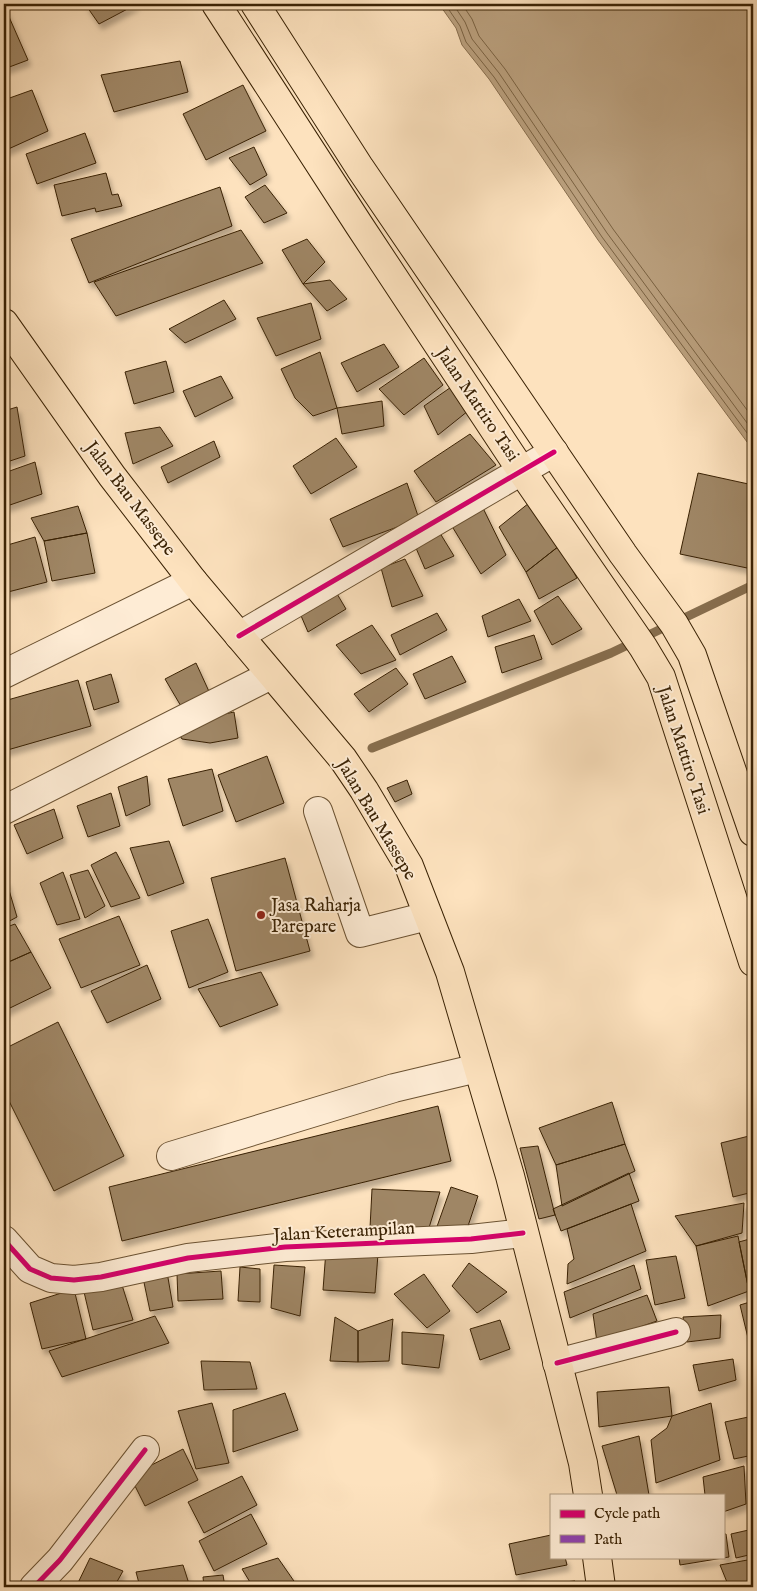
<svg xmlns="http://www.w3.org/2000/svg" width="757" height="1591" font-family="'IM FELL English',serif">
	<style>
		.water { fill: #bba17f; stroke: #876e4e }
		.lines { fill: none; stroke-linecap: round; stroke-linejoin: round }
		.shore { stroke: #7a6242; stroke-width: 1 }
		.stream { stroke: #876e4e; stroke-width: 9 }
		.building { fill: #9f8665; stroke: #3a2204; filter: url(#shadow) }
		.minor-casing { stroke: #6b5232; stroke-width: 30 }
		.major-casing { stroke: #3a2204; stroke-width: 30 }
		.highway-casing { stroke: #3a2204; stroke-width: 30 }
		.minor { stroke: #feecd5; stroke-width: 28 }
		.major { stroke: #fde2be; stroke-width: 28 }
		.highway { stroke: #fde2be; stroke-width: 28 }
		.quiet { stroke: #8e44ad; stroke-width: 4; stroke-dasharray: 8 4; stroke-linecap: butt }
		.cycleway-casing { stroke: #feecd5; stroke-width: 8 }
		.cycleway { stroke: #d6006c; stroke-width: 5 }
		.poi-dot { fill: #8f2418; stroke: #feecd5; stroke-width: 2 }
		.labels { text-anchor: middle; stroke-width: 4; stroke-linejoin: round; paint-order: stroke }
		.street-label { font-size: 18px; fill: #3a2204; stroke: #feecd5 }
		.poi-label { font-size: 18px; fill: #3a2204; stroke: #feecd5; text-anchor: start }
	</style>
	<defs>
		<filter id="shadow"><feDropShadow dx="3" dy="5.5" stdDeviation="2.5" flood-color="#0004"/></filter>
	</defs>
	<rect width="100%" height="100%" fill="#fde2be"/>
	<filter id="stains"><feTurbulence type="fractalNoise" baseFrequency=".004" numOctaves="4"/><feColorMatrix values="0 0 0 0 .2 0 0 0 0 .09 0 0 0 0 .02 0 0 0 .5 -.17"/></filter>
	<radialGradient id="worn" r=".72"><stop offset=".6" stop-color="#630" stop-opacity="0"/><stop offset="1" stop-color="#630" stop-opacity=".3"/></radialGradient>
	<!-- water -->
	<path class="water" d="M439 4H753V450L598 240 489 79 462 45 456 28Z"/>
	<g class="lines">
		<!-- shore -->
		<path class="shore" d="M445 4 460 26 466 42 494 77 602 237 753 441
			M453 4 465 22 472 39 499 73 607 233 753 431
			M462 4 472 19 479 36 505 69 613 229 753 418"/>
		<!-- stream -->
		<path class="stream" d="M372 748 611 653 753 585"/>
	</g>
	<!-- building -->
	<path class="building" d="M85 4H137L99 24Z
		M6 10 28 60 4 69V11Z
		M180 61 188 92 114 112 101 75Z
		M243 85 266 131 206 160 183 114Z
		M32 90 48 131 4 151V100Z
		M85 133 96 163 37 184 26 154Z
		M254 147 267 175 250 185 229 158Z
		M106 173 112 195 118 194 122 206 96 212 95 208 62 216 54 185Z
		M265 185 287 213 264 223 245 197Z
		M220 187 232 226 89 283 71 239Z
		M241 230 263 263 116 316 94 282Z
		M307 239 325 262 303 284 282 250Z
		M330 280 347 299 327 311 303 284Z
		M224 300 236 319 185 343 169 329Z
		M311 303 321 339 276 356 257 318Z
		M384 344 399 367 357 392 341 363Z
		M320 352 337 408 313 416 295 398 281 369Z
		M424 358 443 385 404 415 379 389Z
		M166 361 174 392 134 404 125 372Z
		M221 376 233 398 195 417 183 391Z
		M454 385 468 411 438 435 424 406Z
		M382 401 384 426 342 434 337 408Z
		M17 407 25 456 4 463V411Z
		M160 427 173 446 133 464 125 433Z
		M470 434 496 465 436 502 414 471Z
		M336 438 357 467 311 494 293 466Z
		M214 441 220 457 168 483 161 467Z
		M35 462 42 494 4 507V473Z
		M698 473 753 485V561L752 569 680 554Z
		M407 483 419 519 343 547 330 519Z
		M529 503 559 546 526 572 499 527Z
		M481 504 506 555 481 574 450 523Z
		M78 506 87 533 44 541 31 518Z
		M435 525 454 556 425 569 413 541Z
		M87 533 95 573 52 581 44 541Z
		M35 537 47 582 4 593V546Z
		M559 546 577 578 539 599 526 572Z
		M405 559 423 596 392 607 381 568Z
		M333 587 346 609 308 632 296 604Z
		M558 596 582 629 552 645 534 611Z
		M519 599 531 621 488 637 482 616Z
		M437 613 447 630 400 655 391 635Z
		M372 625 396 660 361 674 336 645Z
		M534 635 542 659 502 673 495 647Z
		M452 656 466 682 425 699 413 674Z
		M196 663 212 698 185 713 165 679Z
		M396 668 408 684 369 712 354 694Z
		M111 674 119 702 94 710 86 682Z
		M78 680 91 726 4 751V701Z
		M234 712 238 738 210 743 182 739 173 725Z
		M267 756 284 803 236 822 218 775Z
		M212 769 223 811 183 826 168 779Z
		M147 776 150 805 126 816 118 787Z
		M407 780 412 794 395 802 387 788Z
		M111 793 120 826 88 837 77 806Z
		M54 809 63 838 27 854 14 825Z
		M169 841 184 883 148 896 130 848Z
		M116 852 140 898 111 907 91 865Z
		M285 858 310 951 236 971 211 878Z
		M88 870 105 906 85 918 70 875Z
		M63 872 80 919 57 925 40 883Z
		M6 880 17 917 4 924V881Z
		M119 916 140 965 81 988 59 939Z
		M208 919 228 972 189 988 171 931Z
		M15 924 31 952 4 964V928Z
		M31 952 51 988 10 1008 4 998V964Z
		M147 965 161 999 107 1023 91 991Z
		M261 972 278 1005 220 1027 198 989Z
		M4 998 10 1008 4 1012Z
		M58 1022 124 1156 54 1191 4 1091V1049Z
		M612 1102 625 1144 556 1165 539 1128Z
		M438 1106 451 1161 122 1241 109 1187Z
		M753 1135V1192L733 1197 721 1143Z
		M625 1144 635 1171 562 1206 556 1165Z
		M538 1146 555 1215 539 1219 520 1148Z
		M629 1173 639 1201 561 1231 553 1209Z
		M451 1187 478 1196 465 1235H434Z
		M372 1189 440 1192 428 1231 370 1228Z
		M744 1203 742 1233 696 1246 675 1216Z
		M631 1204 646 1251 567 1284 568 1264 574 1259 567 1229Z
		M738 1236 749 1291 708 1306 696 1246Z
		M753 1238V1289L749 1291 739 1242Z
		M326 1250 378 1254 375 1293 323 1290Z
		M676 1256 685 1298 655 1305 646 1260Z
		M469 1263 507 1292 477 1313 452 1286Z
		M274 1265 305 1267 300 1316 271 1308Z
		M634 1265 641 1289 570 1318 564 1292Z
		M240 1267 260 1269V1302L238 1301Z
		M221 1271 223 1299 178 1301 177 1274Z
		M167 1272 173 1307 150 1311 142 1273Z
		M424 1274 450 1311 427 1328 394 1294Z
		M122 1285 133 1320 93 1330 84 1292Z
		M74 1289 86 1339 42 1349 30 1303Z
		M647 1295 657 1321 597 1342 593 1314Z
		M753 1301V1337L748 1338 740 1305Z
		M721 1315 720 1338 687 1342 683 1317Z
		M155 1316 169 1343 62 1377 49 1351Z
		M335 1317 358 1331V1362L330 1361Z
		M393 1319 389 1361 358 1362V1331Z
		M500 1320 510 1349 480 1360 470 1329Z
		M402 1332 444 1335 439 1368 402 1364Z
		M733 1359 736 1380 699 1391 693 1365Z
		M201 1361 250 1362 257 1389 204 1390Z
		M669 1387 672 1416 599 1427 597 1392Z
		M285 1393 298 1430 233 1452V1410Z
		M212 1403 229 1463 196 1469 178 1411Z
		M711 1403 720 1460 656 1483 651 1440 667 1428 672 1416Z
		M753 1416V1455L734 1459 725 1422Z
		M639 1436 649 1495H617L602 1446Z
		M183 1449 198 1480 145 1506 130 1476Z
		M744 1466 746 1504 723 1512V1495H705L703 1477Z
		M242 1476 257 1505 204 1533 188 1502Z
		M251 1514 267 1544 214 1571 199 1541Z
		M753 1529V1554L736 1558 731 1534Z
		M723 1534H726L729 1557 680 1565 679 1557H723Z
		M551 1535V1557H565L567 1565 516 1575 509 1544Z
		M90 1558 123 1571 114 1587H76Z
		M278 1558 296 1584 293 1587H253L242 1569Z
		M753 1559V1585L741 1587H729L720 1565Z
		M183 1565 190 1587H140L136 1572Z
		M223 1575 225 1587H204L203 1577Z
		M575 1581V1587H506Z
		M495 1584 496 1587H465V1585Z"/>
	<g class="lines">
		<defs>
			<path id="minor" d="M239 636 554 452
				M4 674 193 581
				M4 810 271 675
				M318 811 360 933 428 916
				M171 1156 394 1088 478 1068
				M4 1240 30 1269 51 1278 74 1280 101 1277 188 1258 285 1247 471 1239 523 1233
				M557 1363 676 1332
				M34 1587 60 1560 145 1450"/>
			<path id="major" d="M216 4 359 225 521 470 643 647 661 677 753 962
				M255 4 360 168 623 554 674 624 692 655 753 832"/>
			<path id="highway" d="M4 323 112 476 193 581 343 759 364 790 409 866 450 972 510 1176 583 1463 588 1495
				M597 1557 601 1587"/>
		</defs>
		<!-- minor casing -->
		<use href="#minor" class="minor-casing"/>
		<!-- major casing -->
		<use href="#major" class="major-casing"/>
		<!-- highway casing -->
		<use href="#highway" class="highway-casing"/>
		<!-- minor -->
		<use href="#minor" class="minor"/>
		<!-- major -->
		<use href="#major" class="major"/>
		<!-- highway -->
		<use href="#highway" class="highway"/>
		<!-- quiet -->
		<path class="quiet" d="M4 333 9 331"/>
		<defs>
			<path id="cycleway" d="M239 636 554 452
				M4 1240 30 1269 51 1278 74 1280 101 1277 188 1258 285 1247 471 1239 523 1233
				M557 1363 676 1332
				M34 1587 60 1560 145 1450"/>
		</defs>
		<!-- cycleway casing -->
		<use href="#cycleway" class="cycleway-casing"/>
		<!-- cycleway -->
		<use href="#cycleway" class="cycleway"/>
	</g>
	<!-- markers -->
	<circle class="poi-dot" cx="261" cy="915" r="5"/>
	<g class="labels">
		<!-- street labels -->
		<g class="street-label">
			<text transform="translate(478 404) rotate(56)" y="6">Jalan Mattiro Tasi</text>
			<text transform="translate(131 498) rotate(53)" y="6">Jalan Bau Massepe</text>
			<text transform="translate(684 750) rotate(72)" y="6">Jalan Mattiro Tasi</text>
			<text transform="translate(377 819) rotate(59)" y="6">Jalan Bau Massepe</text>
			<text transform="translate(344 1231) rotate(-3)" y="6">Jalan Keterampilan</text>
		</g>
		<!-- poi labels -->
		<g class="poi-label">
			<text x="271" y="911">Jasa Raharja<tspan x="271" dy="21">Parepare</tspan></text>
		</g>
	</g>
	<!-- margin -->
	<rect width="757" height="1591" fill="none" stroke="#fde2be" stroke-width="20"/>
	<rect x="5" y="5" width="747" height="1581" fill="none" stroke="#3a2204" stroke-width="2.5"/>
	<rect x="10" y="10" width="737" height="1571" fill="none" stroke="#3a2204"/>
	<!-- legend -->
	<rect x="550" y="1494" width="175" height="65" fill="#feecd5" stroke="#b09b81"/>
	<rect x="560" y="1510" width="25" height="8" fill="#d6006c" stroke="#b09b81"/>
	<text x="594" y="1518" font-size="15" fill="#3a2204">Cycle path</text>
	<rect x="560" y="1535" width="25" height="8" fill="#8e44ad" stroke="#b09b81"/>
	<text x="594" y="1544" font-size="15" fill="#3a2204">Path</text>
	<rect width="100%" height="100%" filter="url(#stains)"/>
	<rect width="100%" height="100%" fill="url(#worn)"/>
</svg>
